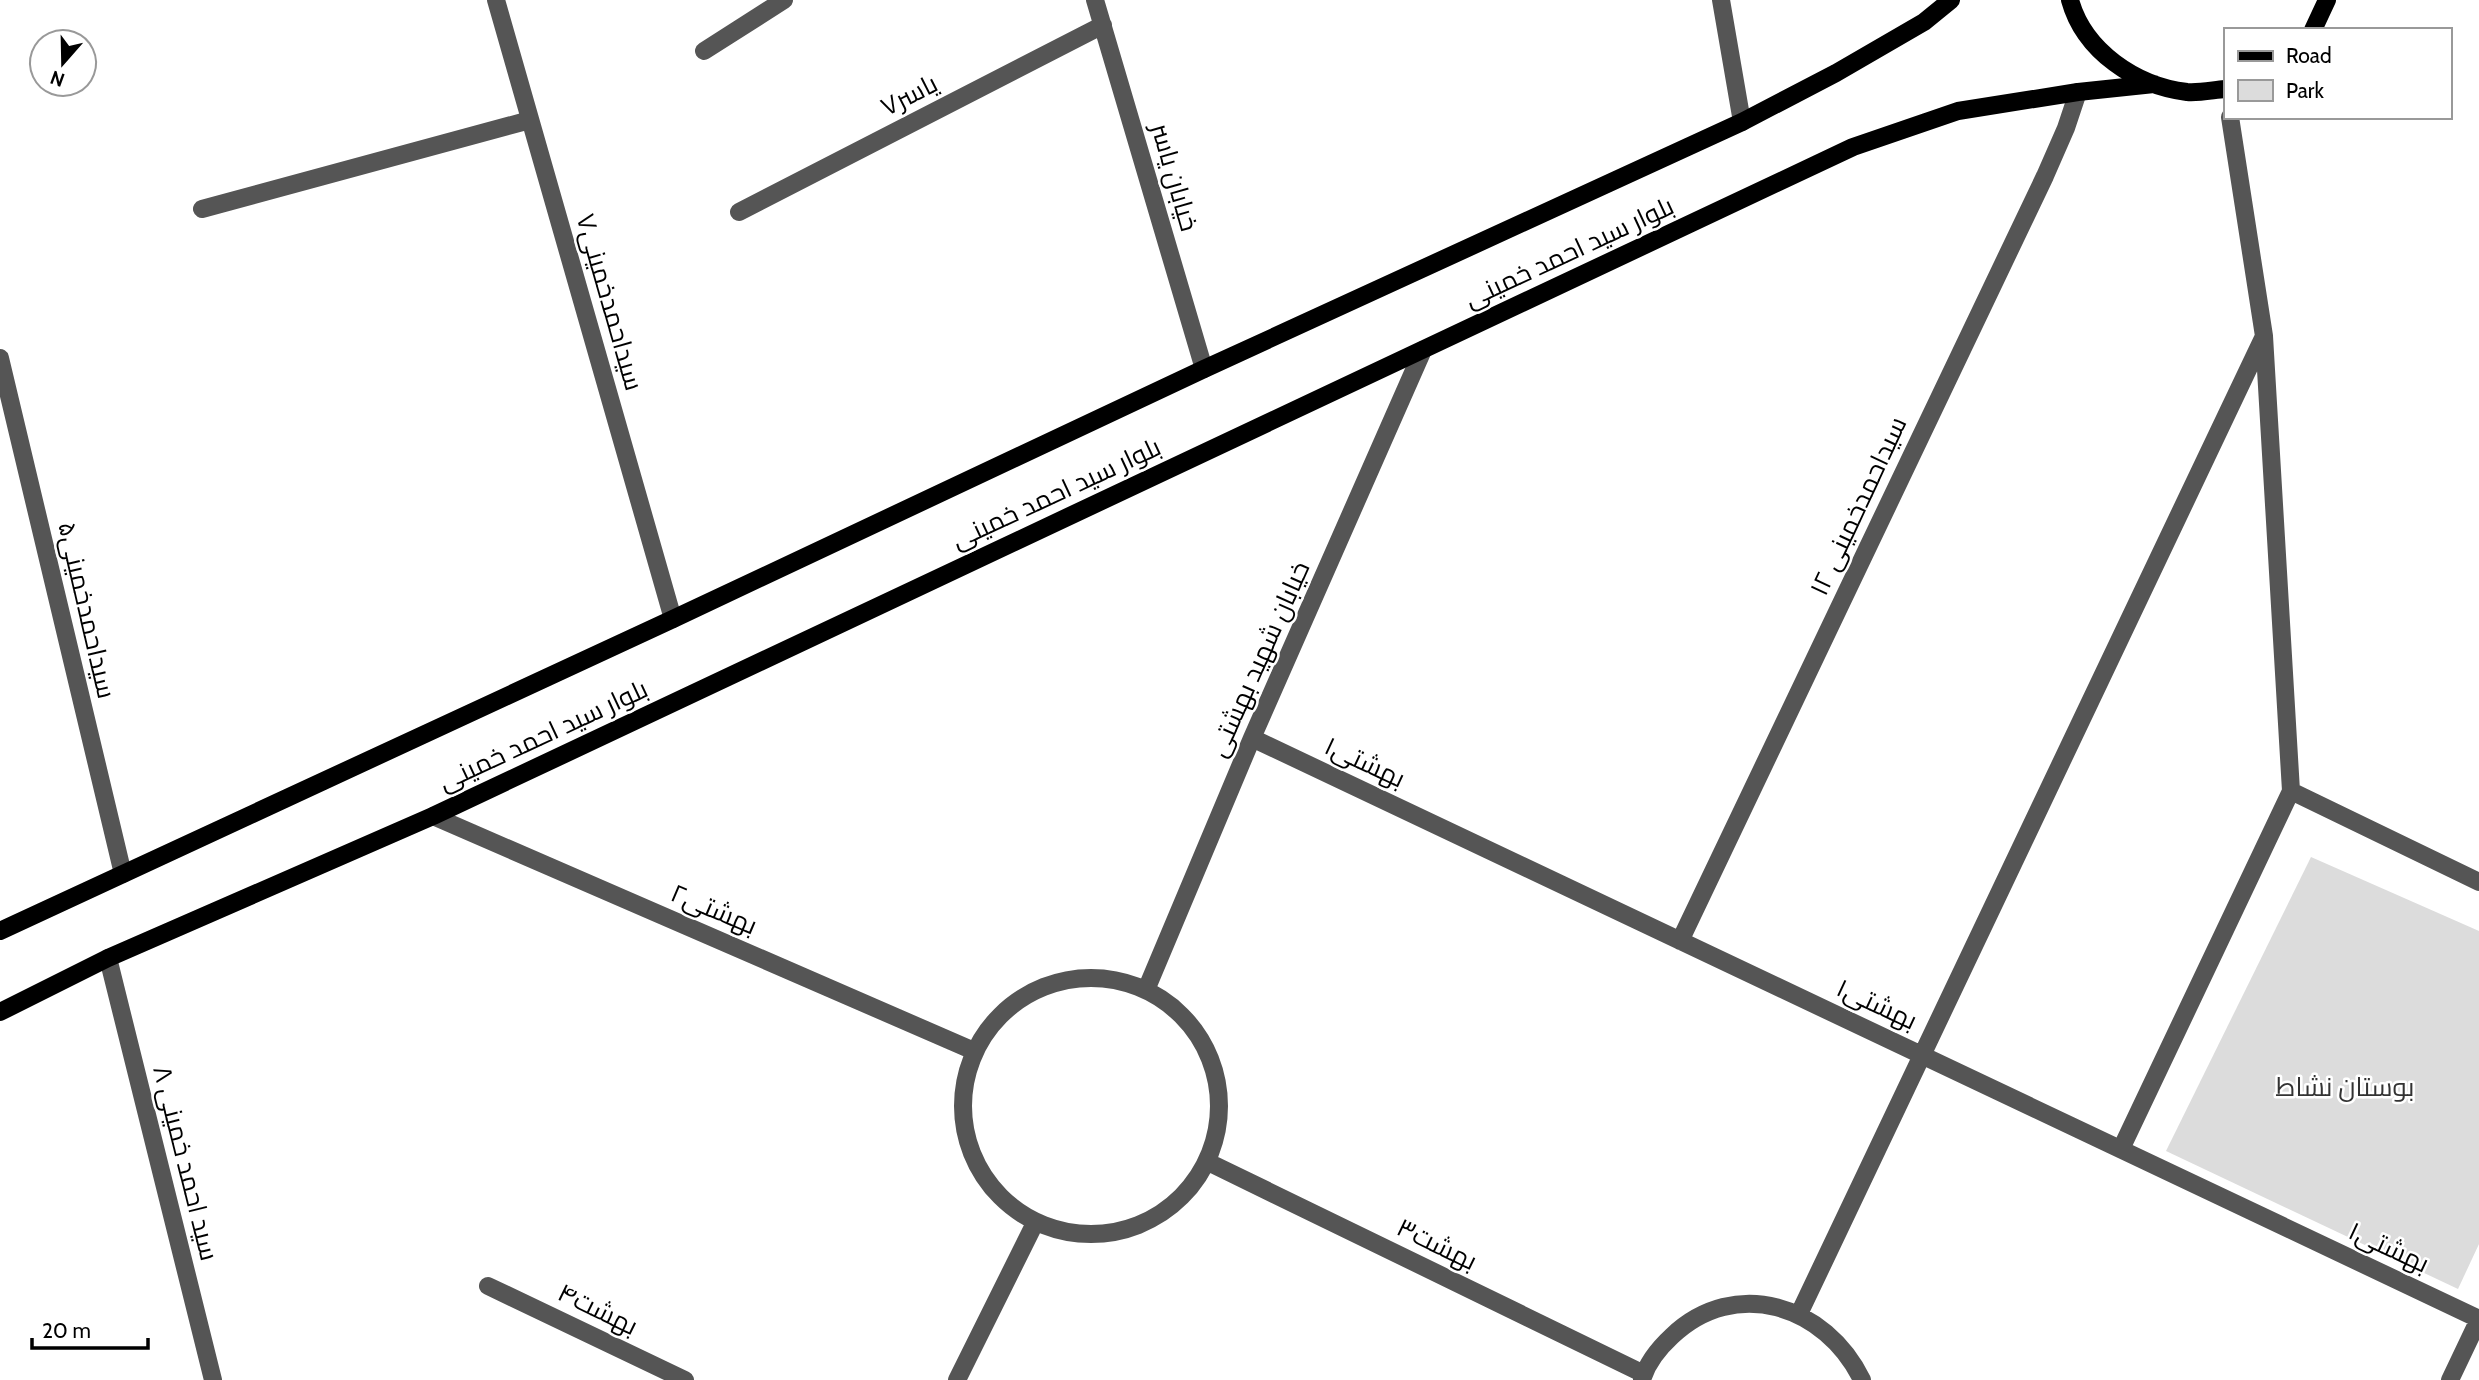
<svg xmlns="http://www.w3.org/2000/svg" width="2479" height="1380" font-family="Cabin,Cairo,sans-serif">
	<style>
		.green { fill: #dcdcdc }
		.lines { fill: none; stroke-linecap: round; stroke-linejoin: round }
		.minor { stroke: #555; stroke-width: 18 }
		.major { stroke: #000; stroke-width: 18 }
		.labels { text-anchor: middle; stroke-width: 5; stroke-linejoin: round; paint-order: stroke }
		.street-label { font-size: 26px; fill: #000; stroke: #fff }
		.park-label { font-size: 26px; fill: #333; stroke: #fff }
	</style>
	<rect width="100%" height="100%" fill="#fff"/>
	<!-- green -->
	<path class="green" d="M2311 857 2479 931V1244L2458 1289 2166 1151Z"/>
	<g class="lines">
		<!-- minor -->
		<path class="minor" d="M496 0 673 619
			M1095 0 1204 369
			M1721 0 1742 122
			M704 51 784 0
			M202 209 530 120
			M739 212 1103 25
			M0 358 123 874
			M1252 738 2479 1319
			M2291 791 2479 882
			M433 816 974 1051
			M1680 941 2045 176 2066 128 2078 92
			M108 958 213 1380
			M963 1106a128 128 0 1 1 256 0a128 128 0 1 1-256 0Z
			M1146 990 1252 738 1423 350
			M2121 1149 2291 791 2264 336 2230 117
			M1208 1162 1644 1374
			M488 1286 685 1380
			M1799 1314 2264 336
			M957 1380 1035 1223
			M1642 1380C1647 1363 1659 1348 1672 1336 1735 1276 1826 1305 1862 1380
			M2450 1380 2479 1319"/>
		<!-- major -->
		<path class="major" d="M2070 0C2084 51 2136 86 2187 92 2199 93 2213 90 2225 89
			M2313 30 2327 0
			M0 931 673 619 1204 369 1742 122 1836 73 1924 22 1951 0
			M0 1012 108 958 433 816 1853 147 1958 111 2078 92 2154 84"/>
	</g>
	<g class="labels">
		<!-- street labels -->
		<g class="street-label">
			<text transform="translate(909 95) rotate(-27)" y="9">یاسر۷</text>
			<text transform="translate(1175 177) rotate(74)" y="9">خیابان یاسر</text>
			<text transform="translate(1569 252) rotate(-25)" y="9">بلوار سید احمد خمینی</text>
			<text transform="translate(610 302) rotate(74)" y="9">سیداحمدخمینی۷</text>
			<text transform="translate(1056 493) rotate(-25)" y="9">بلوار سید احمد خمینی</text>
			<text transform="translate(1858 506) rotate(-65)" y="9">سیداحمدخمینی ۱۲</text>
			<text transform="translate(87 610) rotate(77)" y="9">سیداحمدخمینی۵</text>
			<text transform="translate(1259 659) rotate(-66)" y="9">خیابان شهید بهشتی</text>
			<text transform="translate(543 735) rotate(-25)" y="9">بلوار سید احمد خمینی</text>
			<text transform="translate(1365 762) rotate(25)" y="9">بهشتی۱</text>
			<text transform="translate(714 909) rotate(23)" y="9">بهشتی۲</text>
			<text transform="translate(1877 1004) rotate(25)" y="9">بهشتی۱</text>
			<text transform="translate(186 1163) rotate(76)" y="9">سید احمد خمینی ۸</text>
			<text transform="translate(1437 1244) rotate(26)" y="9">بهشت۳</text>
			<text transform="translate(2389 1247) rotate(25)" y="9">بهشتی۱</text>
			<text transform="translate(598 1309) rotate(26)" y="9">بهشت۴</text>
		</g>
		<!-- park labels -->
		<g class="park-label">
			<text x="2345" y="1096">بوستان نشاط</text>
		</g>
	</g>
	<!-- legend -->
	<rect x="2224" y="28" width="228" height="91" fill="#ffffff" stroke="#999999" stroke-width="2"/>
	<rect x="2238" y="51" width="35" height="10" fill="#000000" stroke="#999999" stroke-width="2"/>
	<text x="2286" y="63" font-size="21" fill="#000000">Road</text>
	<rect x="2238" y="80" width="35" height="21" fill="#dcdcdc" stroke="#999999" stroke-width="2"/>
	<text x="2286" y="98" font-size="21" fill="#000000">Park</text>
	<!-- north arrow -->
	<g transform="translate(63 63) rotate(200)"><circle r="33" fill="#ffffff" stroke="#999999" stroke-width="2"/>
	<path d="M0-5L12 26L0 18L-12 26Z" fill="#000000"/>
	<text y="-10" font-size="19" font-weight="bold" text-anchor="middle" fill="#000000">N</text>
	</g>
	<!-- scale -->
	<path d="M32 1338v10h116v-10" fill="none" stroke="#000000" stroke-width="3.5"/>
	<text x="42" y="1338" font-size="21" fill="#000000" stroke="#ffffff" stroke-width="5" paint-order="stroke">20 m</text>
</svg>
